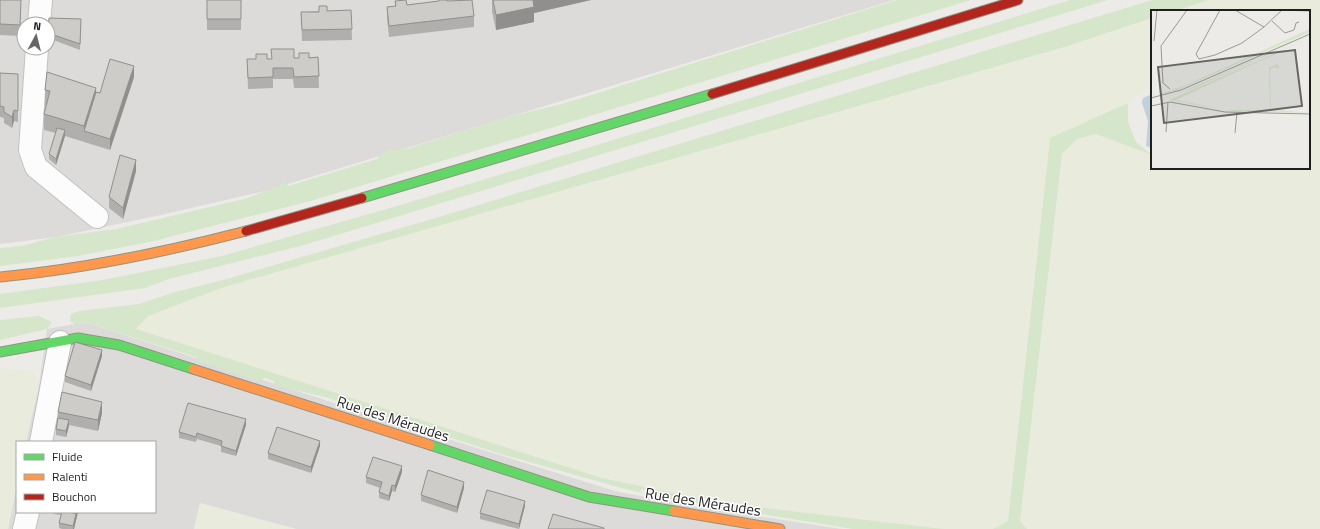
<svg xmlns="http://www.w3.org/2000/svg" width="1320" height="529" font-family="'Titillium Web',sans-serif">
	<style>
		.residential { fill: #dcdbd9; fill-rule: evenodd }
		.farmland { fill: #e9ebdd }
		.grass { fill: #d6e6ca }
		.water { fill: #bfd2db }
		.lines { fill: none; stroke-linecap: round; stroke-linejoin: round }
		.street-casing { stroke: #c2c2c0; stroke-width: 24 }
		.fast-casing { stroke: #919482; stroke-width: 11 }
		.slow-casing { stroke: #919482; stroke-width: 11 }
		.jam-casing { stroke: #919482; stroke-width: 11 }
		.street { stroke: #fcfcfc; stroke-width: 22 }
		.fast { stroke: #63d668; stroke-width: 9 }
		.slow { stroke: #ff974d; stroke-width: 9 }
		.jam { stroke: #b3261e; stroke-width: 9 }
		.wall { fill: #b0afad }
		.shaded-wall { fill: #908f8d }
		.building { fill: #cdccc9; stroke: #908f8d }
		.labels { text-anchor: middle; stroke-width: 3; stroke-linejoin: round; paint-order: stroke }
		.street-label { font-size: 15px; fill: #1f1f1f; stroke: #fff }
		.inset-road { fill: none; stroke: #9a9998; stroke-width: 1 }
		.view { fill: #676665; fill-opacity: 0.15; stroke: #676665; stroke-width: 2 }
		.inset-edge { fill: none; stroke: #1f1f1f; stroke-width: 2 }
	</style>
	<rect width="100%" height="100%" fill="#ecebe8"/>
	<!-- residential -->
	<path class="residential" d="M0 0H894L265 191 161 215 56 237 0 244ZM24 24H48V48H24Z
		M75 324H91L371 415 615 491 697 507 842 529H296L200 503 194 529H8L17 484V512H155V442H26L39 385 47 329Z"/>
	<!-- farmland -->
	<path class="farmland" d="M1209 0H1320V529H1027L1020 521 1062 154 1077 139 1096 134 1152 155V168H1309V11H1175Z
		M1152 18V85L1128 103 1050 139 1008 521 993 529H944L722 503 603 478 135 330 148 316 224 287 1061 48Z
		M0 368 33 371 39 385 26 442H17V484L8 529H0Z
		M200 503 296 529H194Z"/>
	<!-- grass -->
	<path class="grass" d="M897 0H971L314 200 154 241 78 256 0 266V248L22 246 55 237 116 229 248 198 286 182 288 186 377 159C386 149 392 147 406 149L504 118 562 104Z
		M1070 0H1108L304 245 169 279 145 288 0 308V294L103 280 222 256 404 204Z
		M1152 0H1209L1175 11H1152V18L1061 48 224 287 148 316 136 329 602 478 722 503 944 529H853L658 497 652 492 641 489 642 493 625 489 504 455 325 397 274 385V381L265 378 258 381 198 361 196 357 91 324H75L70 321 71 314 79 311 139 304 175 292 223 280 439 217Z
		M1128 103V122L1136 142 1152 155 1096 134 1077 139 1062 154 1020 521 1027 529H993L1008 521 1050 138Z
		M39 316 52 322 47 329 0 340V320Z"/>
	<!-- water -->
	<path class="water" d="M1152 94V148L1146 146 1148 121 1142 103 1143 98Z"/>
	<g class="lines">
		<defs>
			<path id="street" d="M39 24 41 0
				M37 48 30 150 36 167 97 217
				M41 442 60 342
				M24 529 28 512"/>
			<path id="fast" d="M362 198 712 94
				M0 352 78 338 119 345 193 369
				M430 445 589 497 674 511"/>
			<path id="slow" d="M0 277C84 269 165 252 246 231
				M193 369 430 445
				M674 511 780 529"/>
			<path id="jam" d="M712 94 1018 0
				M246 231 362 198"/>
		</defs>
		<!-- street casing -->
		<use href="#street" class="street-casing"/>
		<!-- fast casing -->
		<use href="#fast" class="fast-casing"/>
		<!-- slow casing -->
		<use href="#slow" class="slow-casing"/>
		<!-- jam casing -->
		<use href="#jam" class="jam-casing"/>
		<!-- street -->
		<use href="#street" class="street"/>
		<!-- fast -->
		<use href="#fast" class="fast"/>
		<!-- slow -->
		<use href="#slow" class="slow"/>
		<!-- jam -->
		<use href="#jam" class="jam"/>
	</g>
	<!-- wall -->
	<path class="wall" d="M0 0H21L20 36 0 35Z
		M207 0H241V30H207Z
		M439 0 447 1 474 16V27L389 37 387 18V7L395 6V1L407 5 439 1Z
		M492 0H591L534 13V22L496 30 492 12Z
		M351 10 352 40 302 41 301 12Z
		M49 18 81 25 80 50 48 38Z
		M318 57 319 88H294L293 79H273V88L248 89 247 59H267Z
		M0 73 18 74V122L14 121 12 128 4 123V118L0 117Z
		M134 77 110 150 65 136 56 165 49 159V154L56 133 44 130V114L47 106 45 105V90L96 92 100 93Z
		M136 171 123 219 109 208V197Z
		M102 356 91 391 65 382V376Z
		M58 412 102 413 98 431 69 425 66 437 56 435V429L58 418Z
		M246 425 236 456 221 452V446L197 439 196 442 179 438V432Z
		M320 446 311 473 268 459V453Z
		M402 472 395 492 392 491 389 501 379 498V492L380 488 366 483V477Z
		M464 488 457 513 421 501V495Z
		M525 506 519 529 480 519V513Z
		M54 512H78L74 529H62L59 528V523L61 515 54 514Z"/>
	<!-- shaded-wall -->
	<path class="shaded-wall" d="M532 0H591L534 13V22L496 30V15Z
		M134 66V77L110 150V139Z
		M96 88V104L84 131V126Z
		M14 110V121L12 128V117Z
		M65 130V136L56 165V159Z
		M136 160V171L123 219V208Z
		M102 350V356L91 391V385Z
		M102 402V413L98 431V420Z
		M246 419V425L236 456V451Z
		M69 420V426L66 437V431Z
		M320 441V446L311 473V467Z
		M402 466V472L395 492V486Z
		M464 482V488L457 513V507Z
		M392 485V491L389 501V496Z
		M525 501V506L519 529V524Z
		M76 512H78L74 529H73Z"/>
	<!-- building -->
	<path class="building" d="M0 0H21L20 25 0 24Z
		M207 0H241V19H207Z
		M406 0 407 5 439 1V0H447V1L472 0 474 16 389 26 387 7 396 6 395 1Z
		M493 0H533L534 7 496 15Z
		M319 6H327V11L351 10 352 29 302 30 301 12H319Z
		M49 18 81 19 80 44 48 33Z
		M271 49H294V58H299V53H309V58L318 57 319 76 294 77 293 68H273V77L248 78 247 59H256V54H267V59H272Z
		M110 59 134 66 110 139 84 131 96 92 100 93Z
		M47 72 96 88 84 126 44 114 50 91 45 90Z
		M0 73 18 74V111L14 110 12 117 4 112V107L0 106Z
		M57 128 65 130 56 159 49 154Z
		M120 155 136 160 123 208 109 197Z
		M75 342 102 350 91 385 65 376Z
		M62 392 102 402 98 420 58 412Z
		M188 403 246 419 236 451 221 446 222 441 197 433 196 437 179 432Z
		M58 418 69 420 66 431 56 429Z
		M277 427 320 441 311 467 268 453Z
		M373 457 402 466 395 486 392 485 389 496 379 492 382 482 366 477Z
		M428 470 464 482 457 507 421 495Z
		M487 490 525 501 519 524 480 513Z
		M62 512H69L76 514 73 526 59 523Z
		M553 514 604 528V529H548Z"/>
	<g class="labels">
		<!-- street labels -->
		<g class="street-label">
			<text transform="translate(393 419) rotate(18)" y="5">Rue des Méraudes</text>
			<text transform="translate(703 502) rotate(9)" y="5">Rue des Méraudes</text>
		</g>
	</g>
	<!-- overview -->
	<g transform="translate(1151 10)">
		<rect width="159" height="159" fill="#ecebe8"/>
		<path d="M159 19V22L26 80 0 87 35 75ZM159 25 41 79 0 92 33 81ZM159 28 25 90 76 100H116L119 99 118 58 126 54 129 59 123 57 119 60 120 99 159 103 82 101 18 90Z" fill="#d6e6ca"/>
		<path class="inset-road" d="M69 0 45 44 48 49 64 45 91 33 113 17 131 0M84 0 113 17M127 0 159 1M121 11 134 23 143 20 145 13 148 12M3 31 6 0M19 79 12 73 10 36 36 0M0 88 30 80 159 24M0 96 19 92 74 102 159 104M15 122 17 92M84 123 86 102"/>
		<path class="view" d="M144 40 151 96 13 113 7 57Z"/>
		<rect width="159" height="159" class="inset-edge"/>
	</g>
	<!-- legend -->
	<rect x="16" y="441" width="140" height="72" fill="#ffffff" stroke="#a5a5a5"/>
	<rect x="24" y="454" width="20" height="6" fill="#63d668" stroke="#a5a5a5"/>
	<text x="52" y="461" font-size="12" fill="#1f1f1f">Fluide</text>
	<rect x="24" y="474" width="20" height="6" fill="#ff974d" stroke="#a5a5a5"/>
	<text x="52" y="481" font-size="12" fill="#1f1f1f">Ralenti</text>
	<rect x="24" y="494" width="20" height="6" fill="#b3261e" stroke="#a5a5a5"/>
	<text x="52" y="501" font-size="12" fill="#1f1f1f">Bouchon</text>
	<!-- north arrow -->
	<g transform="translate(36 36) rotate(7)"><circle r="19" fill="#ffffff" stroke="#a5a5a5"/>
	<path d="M0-3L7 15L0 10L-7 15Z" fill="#676665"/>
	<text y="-6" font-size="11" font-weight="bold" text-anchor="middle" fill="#1f1f1f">N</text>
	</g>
</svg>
